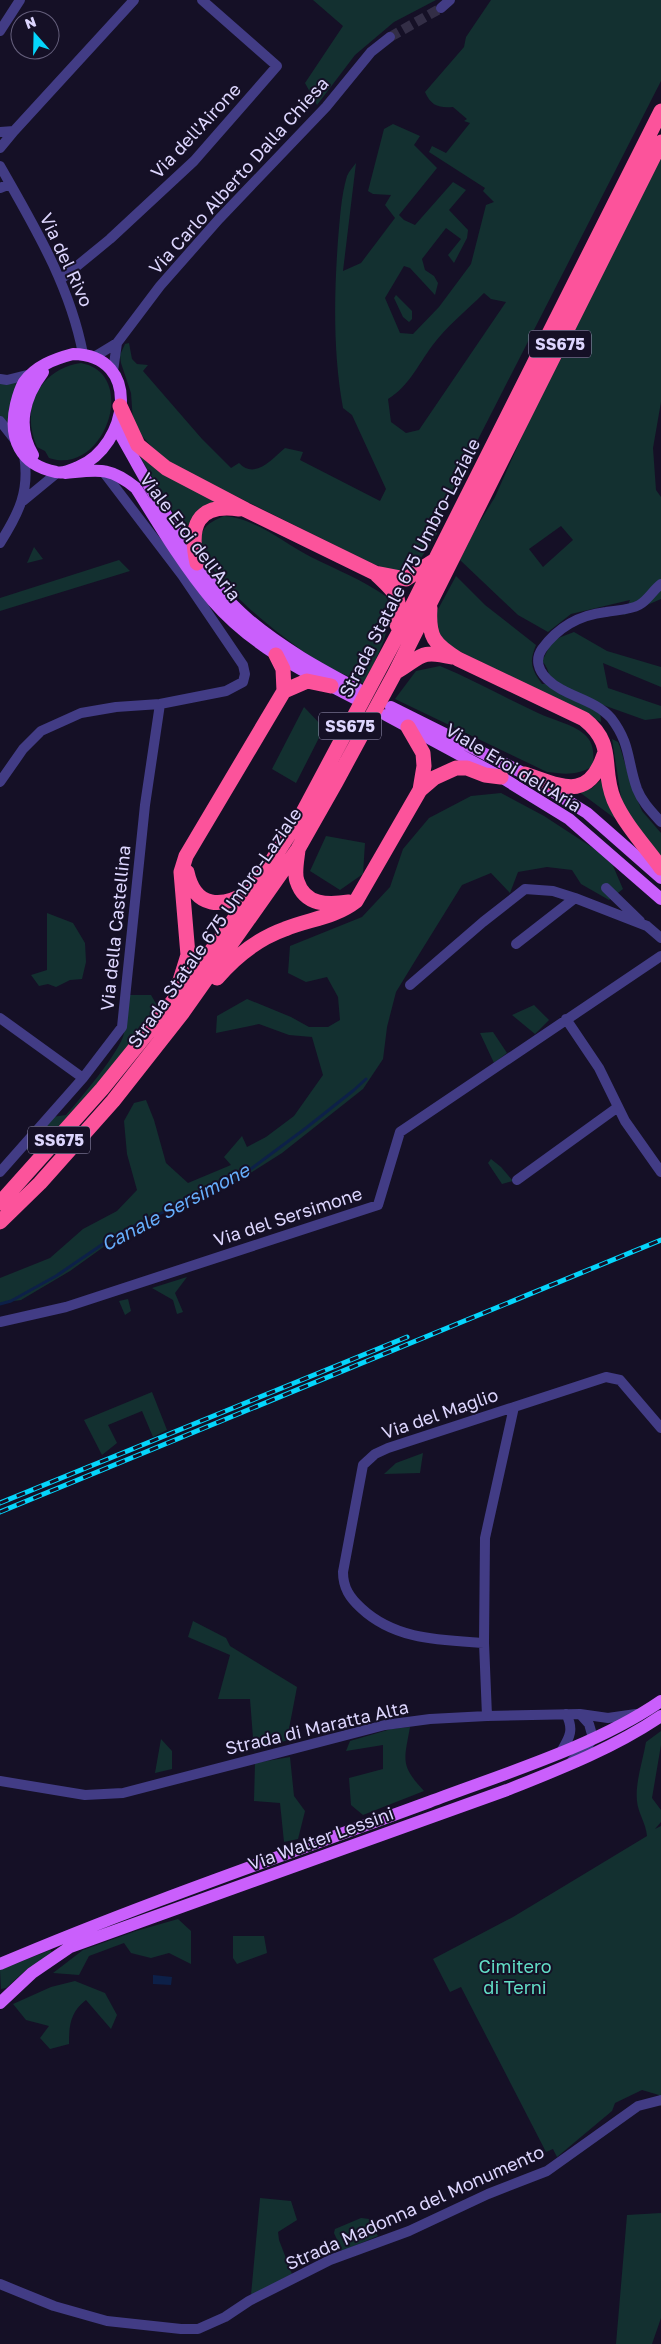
<svg xmlns="http://www.w3.org/2000/svg" width="661" height="2344" font-family="'Golos Text',sans-serif">
	<style>
		.green { fill: #133030; fill-rule: evenodd }
		.water { fill: #0d2048 }
		.lines { fill: none; stroke-linecap: round; stroke-linejoin: round }
		.stream { stroke: #0d2048; stroke-width: 3 }
		.minor-tunnel { stroke: #332e46; stroke-width: 10; stroke-dasharray: 10 5; stroke-linecap: butt }
		.minor { stroke: #423c85; stroke-width: 10 }
		.major { stroke: #ca5ffc; stroke-width: 12 }
		.highway { stroke: #fc539b; stroke-width: 15 }
		.rail-casing { stroke: #05d5fb; stroke-width: 5 }
		.rail { stroke: #151026; stroke-width: 3; stroke-dasharray: 9; stroke-linecap: butt }
		.labels { text-anchor: middle; stroke-width: 4; stroke-linejoin: round; paint-order: stroke }
		.shield { fill: #151026; stroke: #a19bbd; stroke-width: 1 }
		.shield-label { font-size: 16px; font-weight: bold; fill: #ddd6fe }
		.street-label { font-size: 18px; fill: #ddd6fe; stroke: #151026 }
		.park-label { font-size: 18px; fill: #62dec6; stroke: #151026 }
		.water-label { font-size: 19px; font-style: italic; fill: #66aefc; stroke: #151026 }
	</style>
	<rect width="100%" height="100%" fill="#151026"/>
	<!-- green -->
	<path class="green" d="M313 0H436L394 22 355 55 317 105 305 83 343 26Z
		M491 0H661V81L440 514 437 534 419 561 405 570 394 571 373 564 165 461 141 435 133 421 131 393 121 363 120 355 125 344 129 343 132 359 137 364 148 365 143 371 202 439 231 468 239 463C255 480 272 459 285 448L303 452 300 460 380 501 386 489 352 415 343 408C333 353 334 296 338 240 340 219 341 196 347 176 349 171 353 167 356 163L343 271 361 263 395 218 385 205 391 195 373 194 368 191 384 129 393 124 420 136 414 145 437 168 399 215 404 220 415 225 453 182 466 190 449 210 468 230 467 238 454 263 448 255 461 239 446 228 422 259 425 270 434 276 438 283 435 295 410 268 404 266 385 298 400 333 413 334 439 307 471 264 486 205 494 202 483 191 485 188 429 152 432 146 446 153 470 123 464 121 467 119 453 107C439 108 431 106 425 92L464 47 466 37ZM484 293 491 299 506 302 419 430 406 433 391 422 388 399C409 386 418 365 432 346 446 327 467 310 484 293Z
		M661 158V402L653 448 656 490 661 497V599L624 615 630 600 571 614 548 632 518 615 460 560 476 528 495 497 557 358ZM561 526 573 540 543 567 529 549Z
		M396 295 412 311V319L409 322 403 317 394 298Z
		M81 363C140 374 104 477 49 458L45 451 37 447C20 409 39 369 81 363Z
		M17 382 10 425 0 416V384Z
		M139 455 219 503C199 506 191 515 186 534Z
		M224 516C255 518 284 543 311 557 337 570 363 580 387 597 395 628 377 656 364 684 349 676 333 670 319 662 292 645 185 567 203 531 207 523 217 519 224 516Z
		M34 547 43 559 27 563Z
		M119 560 130 571 0 611V598Z
		M456 576 485 605 536 645C529 662 531 669 542 684H547C551 675 548 668 542 661L553 640 574 632 607 651 661 667V687L603 663 608 688 661 706V718L645 720 603 705 600 710 601 722 453 648 438 635 436 613Z
		M440 666C474 680 505 698 538 713 552 720 573 724 584 734 594 742 594 754 593 766 577 776 564 774 547 772L395 699 416 671Z
		M304 707 324 728 296 783 272 769Z
		M612 739 618 742 620 747 632 787 642 811 661 833V857L623 810Z
		M602 779 617 820 578 791 591 789Z
		M501 793 544 816 610 859 623 889 609 900 581 884 572 870 547 867 518 872 510 893 491 873 462 885 418 956 396 992 387 1027 383 1059 363 1089 282 1153 244 1177 130 1228 70 1271 21 1300 0 1303V1278L50 1258 83 1229 117 1211 137 1190 127 1154 124 1121 134 1103 146 1100 154 1120 166 1163 188 1183 231 1165 224 1157 242 1136 247 1147 266 1137 294 1116 323 1075 312 1037 289 1035 259 1024 216 1033 217 1016 247 999 291 1017 309 1027H328L340 1020 338 997 327 977 306 982 288 973 290 946 362 917 390 887 403 849 429 818 471 796Z
		M326 836 365 843 363 874 340 890 310 871Z
		M47 913 73 923 85 943 86 962 82 979 70 980 56 987 48 984 39 986 31 975 47 970Z
		M126 995H151L158 1007 133 1043 40 1152 25 1149 52 1117 66 1115C79 1100 121 1051 124 1033 126 1021 125 1007 126 995Z
		M534 1005 549 1020 535 1034 512 1015Z
		M493 1032 507 1053 494 1063 480 1033Z
		M491 1159 501 1167 513 1181 502 1184 488 1163Z
		M187 1277 175 1293 183 1312 177 1314 173 1300 152 1288Z
		M128 1299 131 1311 125 1315 119 1301Z
		M152 1392 167 1430 153 1437 142 1411 108 1425 117 1443 102 1455 84 1420Z
		M423 1453 420 1473 384 1474 396 1463Z
		M193 1621 226 1638 230 1646 297 1687 288 1734 291 1739 254 1751 250 1699H218L230 1655 188 1637Z
		M410 1727C404 1761 400 1765 424 1791L363 1815 351 1805 349 1778 383 1769V1745L346 1751 350 1741 391 1729Z
		M661 1731V1745L652 1798 661 1810V1822L655 1829 661 1826V2106L659 2105V2095L642 2090 615 2103 612 2111 557 2157 553 2149 546 2152 461 1987 450 1992 433 1959 513 1917 647 1836C646 1823 638 1813 637 1801 635 1783 643 1760 646 1742Z
		M161 1739 172 1751V1769L155 1773Z
		M290 1757 294 1796 305 1811 298 1839 284 1842 280 1803 254 1801 255 1763Z
		M178 1919 191 1931V1964L169 1953 151 1958 131 1953 124 1943 89 1956 79 1975 53 1973 83 1950 136 1931Z
		M233 1936H264L267 1953 237 1964 233 1958Z
		M50 1950 53 1953 27 1969 6 1988 1 1989 0 1970Z
		M75 1981 105 1993 117 2015 111 2029 86 2000C70 2012 69 2026 69 2044L50 2049 40 2038 49 2026 26 2020 13 2004 51 1987Z
		M260 2198 291 2201 297 2220 278 2232 279 2240 292 2274 251 2295Z
		M661 2213V2318L652 2344H616L627 2215Z
		M361 2218 369 2219 378 2236 342 2251 334 2233 335 2229Z"/>
	<!-- water -->
	<path class="water" d="M153 1975 172 1977 171 1985 153 1984Z"/>
	<g class="lines">
		<!-- stream -->
		<path class="stream" d="M0 1304 11 1301 56 1276 119 1233 244 1174 306 1128 354 1090 366 1079"/>
		<!-- minor-tunnel -->
		<path class="minor-tunnel" d="M390 37 441 8"/>
		<!-- minor -->
		<path class="minor" d="M441 8 450 0
			M0 31 20 0
			M0 132 14 131 134 0
			M0 148 14 131
			M0 166C34 226 70 285 83 354
			M0 188 10 184
			M60 280 110 239 194 161 277 66 202 0
			M94 357 117 343
			M113 371 117 343 160 286 219 219 326 107 371 52 390 37
			M0 379 7 380 31 374
			M0 421 15 440
			M23 501 57 473
			M0 543C19 513 30 491 24 455
			M661 584C653 590 648 600 639 605 630 610 617 610 606 612 579 615 558 627 542 649 535 659 538 670 547 679 565 697 593 698 611 718 631 744 627 761 637 789 642 802 652 812 661 822
			M0 782 23 749 41 731 81 713 116 707 160 704 226 691 243 682 245 674 243 665 182 575 102 470
			M606 888 640 921
			M516 944 575 898 647 926 661 938
			M410 985 483 922 525 889 553 891 575 898
			M0 1018 83 1078
			M566 1019 599 1068 625 1121 661 1172
			M0 1172 83 1078 122 1027 145 805 160 704
			M517 1180 618 1107
			M0 1322 66 1307 378 1205 400 1132 661 956
			M484 1643C440 1640 395 1640 361 1608 350 1598 343 1588 343 1572L363 1465 375 1454 388 1448 606 1377 620 1380 661 1428
			M487 1716 484 1643 485 1538 514 1407
			M562 1750C570 1737 574 1729 566 1714
			M572 1761 587 1747 593 1738 589 1724 580 1714
			M0 1781 85 1795 123 1793 385 1725 430 1719 487 1716 580 1714 608 1718 636 1714
			M0 2284 54 2306 107 2321 181 2329H198L225 2317 249 2301 330 2260 409 2231 488 2194 547 2171 638 2106 661 2100"/>
		<!-- major -->
		<path class="major" d="M73 354C143 355 129 446 78 467 71 470 64 474 56 472 20 465 8 438 16 404 18 396 20 389 24 382 36 366 54 359 73 354Z
			M116 427C155 494 190 569 249 620 282 648 320 669 358 689
			M33 455C16 427 24 397 43 372
			M65 473C98 470 109 466 136 488 159 525 185 568 213 601 251 645 304 672 354 698
			M391 707 525 774 587 813 661 878
			M386 715 501 777 569 819 661 899
			M0 1964C141 1904 285 1855 429 1802 503 1774 596 1746 661 1701
			M0 2003 32 1973 70 1947 507 1790C560 1769 614 1748 661 1716"/>
		<!-- highway -->
		<path class="highway" d="M120 406 138 445 166 468 246 510 375 573 406 579 432 562
			M197 563C189 527 196 503 239 509
			M377 575C398 595 401 596 397 625
			M430 608C428 637 434 644 458 659L584 719C617 745 600 767 614 800 625 825 645 846 661 868
			M396 672C422 657 419 649 452 657
			M284 691 307 681 331 686
			M525 774C561 786 588 802 604 755
			M420 790 434 778 456 768H467L485 775 501 777
			M298 850C297 859 294 873 297 881 305 906 328 905 349 902
			M187 872C195 909 222 908 249 892
			M217 978C236 956 257 939 285 929 309 919 334 918 356 901L420 790 424 766 423 753 408 727
			M178 987 188 955 181 872 186 856 284 691 283 669 276 655
			M0 1203 102 1089 174 1000 227 930 301 816 398 634 661 111
			M0 1222 40 1183 113 1101 183 1012 298 849 336 782 395 673 661 142"/>
		<defs>
			<path id="rail" d="M0 1503 407 1337
				M0 1512 661 1240"/>
		</defs>
		<!-- rail casing -->
		<use href="#rail" class="rail-casing"/>
		<!-- rail -->
		<use href="#rail" class="rail"/>
	</g>
	<g class="labels">
		<!-- shield labels -->
		<g class="shield">
			<rect x="529" y="330.5" width="62" height="27" rx="4"/>
			<rect x="319" y="712.5" width="62" height="27" rx="4"/>
			<rect x="28" y="1126.5" width="62" height="27" rx="4"/>
		</g>
		<g class="shield-label">
			<text x="560" y="350">SS675</text>
			<text x="350" y="732">SS675</text>
			<text x="59" y="1146">SS675</text>
		</g>
		<!-- street labels -->
		<g class="street-label">
			<text transform="translate(196 131) rotate(-47)" y="6">Via dell'Airone</text>
			<text transform="translate(239 176) rotate(-48)" y="6">Via Carlo Alberto Dalla Chiesa</text>
			<text transform="translate(66 260) rotate(65)" y="6">Via del Rivo</text>
			<text transform="translate(190 537) rotate(53)" y="6">Viale Eroi dell'Aria</text>
			<text transform="translate(410 568) rotate(-63)" y="6">Strada Statale 675 Umbro-Laziale</text>
			<text transform="translate(513 768) rotate(31)" y="6">Viale Eroi dell'Aria</text>
			<text transform="translate(116 928) rotate(-84)" y="6">Via della Castellina</text>
			<text transform="translate(215 928) rotate(-55)" y="6">Strada Statale 675 Umbro-Laziale</text>
			<text transform="translate(288 1217) rotate(-18)" y="6">Via del Sersimone</text>
			<text transform="translate(440 1414) rotate(-19)" y="6">Via del Maglio</text>
			<text transform="translate(317 1728) rotate(-13)" y="6">Strada di Maratta Alta</text>
			<text transform="translate(321 1839) rotate(-20)" y="6">Via Walter Lessini</text>
			<text transform="translate(415 2208) rotate(-24)" y="6">Strada Madonna del Monumento</text>
		</g>
		<!-- park labels -->
		<g class="park-label">
			<text x="515" y="1973">Cimitero<tspan x="515" dy="21">di Terni</tspan></text>
		</g>
		<!-- water labels -->
		<g class="water-label">
			<text transform="translate(175 1207) rotate(-28)" y="7">Canale Sersimone</text>
		</g>
	</g>
	<!-- north arrow -->
	<g transform="translate(35 35) rotate(340)"><circle r="24" fill="#151026" stroke="#655f7c"/>
	<path d="M0-4L9 19L0 12L-9 19Z" fill="#05d5fb"/>
	<text y="-8" font-size="14" font-weight="bold" text-anchor="middle" fill="#ddd6fe">N</text>
	</g>
</svg>
